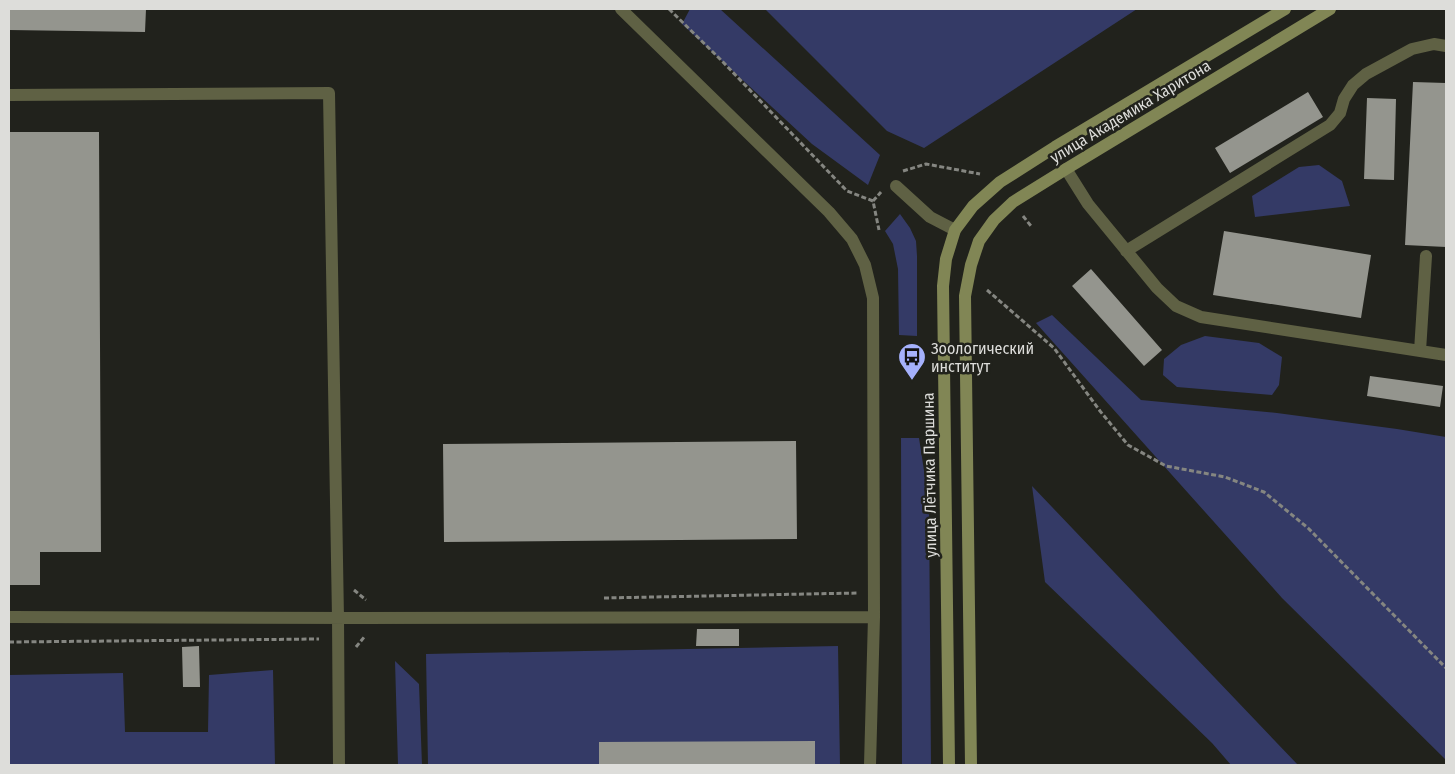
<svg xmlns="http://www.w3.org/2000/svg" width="1455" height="774" font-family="'Fira Sans Condensed',sans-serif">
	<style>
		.green { fill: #343a66 }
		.building { fill: #94958e }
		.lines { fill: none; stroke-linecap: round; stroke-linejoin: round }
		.path { stroke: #858681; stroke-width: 3; stroke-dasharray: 5 2.5; stroke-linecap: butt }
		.lane { stroke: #5f6144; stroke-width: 12 }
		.street { stroke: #5f6144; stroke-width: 12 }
		.secondary { stroke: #818655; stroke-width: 12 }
		.labels { text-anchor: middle; stroke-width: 5; stroke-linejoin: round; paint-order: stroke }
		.street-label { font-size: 16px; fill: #ddddda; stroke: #21221c }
		.poi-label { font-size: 16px; fill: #ddddda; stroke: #21221c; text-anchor: start }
	</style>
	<rect width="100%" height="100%" fill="#21221c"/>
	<!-- green -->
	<path class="green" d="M690 9H720L880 155 868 185 812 144 682 24Z
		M765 9H1137L924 148 887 131Z
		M1319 165 1342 181 1350 206 1255 217 1252 196 1299 167Z
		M900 214 910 228 916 241 917 256V336L899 335 898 269 893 244 885 231Z
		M1052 315 1141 400 1277 413 1397 429 1446 437V760L1282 598 1036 323Z
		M1205 336 1259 343 1282 357 1279 385 1272 395 1177 387 1163 375 1164 359 1181 345Z
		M901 438H919L929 503 931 765H902Z
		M1032 486 1298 765H1231L1212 743 1045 582Z
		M838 646 840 765H428L426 654Z
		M395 661 419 684 422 765H398Z
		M273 670 275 765H9V675L123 673 125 732H208L209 675Z"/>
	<!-- building -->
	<path class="building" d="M9 9H146L145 32 9 30Z
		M1413 82 1446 83V247L1405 245Z
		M1308 92 1323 117 1230 173 1215 148Z
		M1367 98 1396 99 1394 180 1364 179Z
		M9 132H99L101 552H40V585H9Z
		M1224 231 1371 255 1361 318 1213 295Z
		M1091 269 1162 350 1144 366 1072 286Z
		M1370 376 1443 386 1440 407 1367 396Z
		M796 441 797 539 444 542 443 444Z
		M697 629H739V646H696Z
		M199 646 200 687H183L182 647Z
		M815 741V765H599V742Z"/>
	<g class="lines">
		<!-- path -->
		<path class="path" d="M669 9 721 60 847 191 873 201 879 230
			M903 171 926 164 980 174
			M873 201 881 192
			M1023 216 1031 226
			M987 290 1054 348 1100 411 1128 445 1166 466 1225 477 1264 492 1308 528 1446 668
			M354 590 366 600
			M604 598 858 593
			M9 642 319 639
			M356 647 365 636"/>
		<!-- lane -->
		<path class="lane" d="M621 9 829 212 852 239 865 265 873 298 874 617 870 765
			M9 95 329 93 338 618 339 765
			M1066 169 1088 204 1157 288 1176 306 1201 317 1446 355
			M1126 251 1330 125 1340 113 1344 99 1353 85 1366 74 1412 49 1434 44 1446 46
			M1420 351 1426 256
			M9 617 356 618 874 617"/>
		<!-- street -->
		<path class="street" d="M896 186 930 217 955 230"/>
		<!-- secondary -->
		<path class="secondary" d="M949 765 943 286 946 259 955 230 973 206 1000 182 1055 147 1285 9
			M971 765 965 296 971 265 979 241 994 220 1013 202 1066 169 1330 9"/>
	</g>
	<!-- icons -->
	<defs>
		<symbol id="bus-pin" viewBox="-11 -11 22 30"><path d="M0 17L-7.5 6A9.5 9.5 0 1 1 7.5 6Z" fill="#a5b1fc" stroke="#21221c"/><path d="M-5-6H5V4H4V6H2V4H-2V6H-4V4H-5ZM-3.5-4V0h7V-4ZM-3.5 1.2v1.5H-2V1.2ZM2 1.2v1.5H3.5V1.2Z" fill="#111"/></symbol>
	</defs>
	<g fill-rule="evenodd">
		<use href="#bus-pin" x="896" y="341" width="32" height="43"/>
	</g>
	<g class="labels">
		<!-- street labels -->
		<g class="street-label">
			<text transform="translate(1130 111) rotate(-31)" y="6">улица Академика Харитона</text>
			<text transform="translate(929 475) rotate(-91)" y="6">улица Лётчика Паршина</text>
		</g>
		<!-- poi labels -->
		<g class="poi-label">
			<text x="931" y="354">Зоологический<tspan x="931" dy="18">институт</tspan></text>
		</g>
	</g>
	<!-- border -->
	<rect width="1455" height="774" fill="none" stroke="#ddddda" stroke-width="20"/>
</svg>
